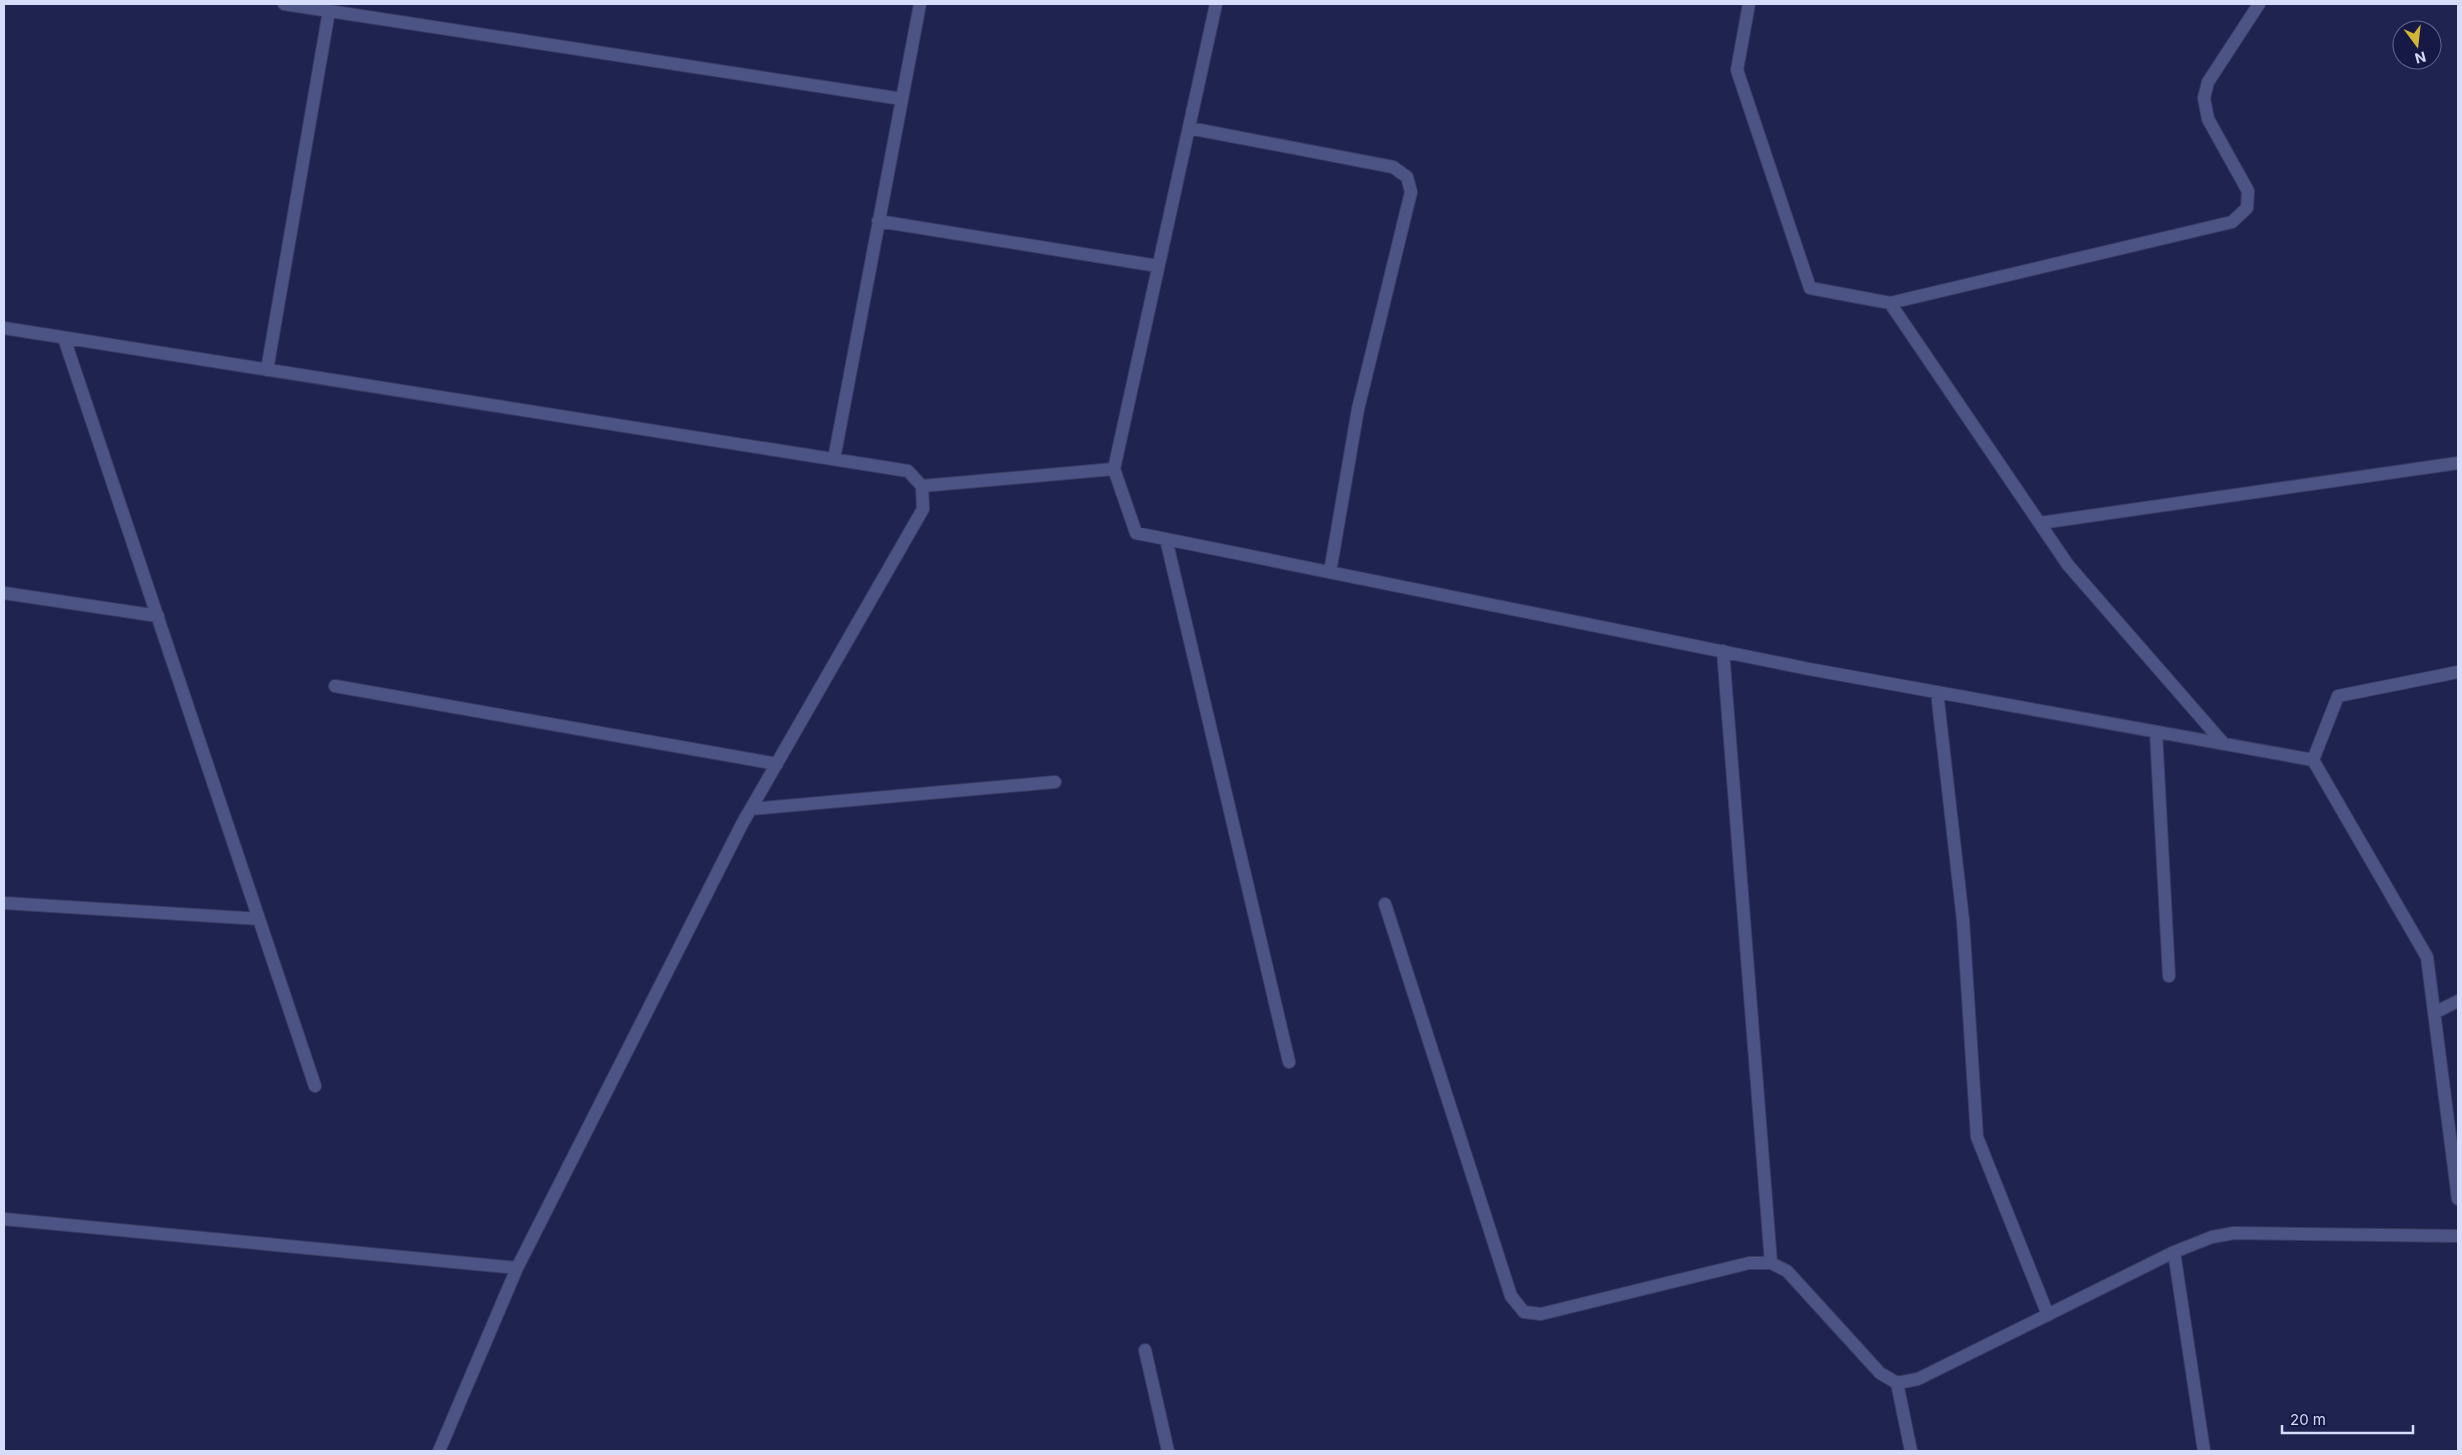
<svg xmlns="http://www.w3.org/2000/svg" width="2462" height="1455" font-family="Inter,sans-serif">
	<style>
		.lines { fill: none; stroke-linecap: round; stroke-linejoin: round }
		.street-casing { stroke: #3b3c64; stroke-width: 14 }
		.street { stroke: #4c5486; stroke-width: 12 }
	</style>
	<rect width="100%" height="100%" fill="#1e2350"/>
	<g class="lines">
		<defs>
			<path id="street" d="M284 4 902 99
				M1749 4 1737 70 1810 288 1890 303 2068 565 2224 744
				M1189 128 1393 167 1407 177 1411 192 1358 409 1330 572
				M878 221 1158 266
				M1890 303 2232 222 2247 208 2248 191 2208 119 2204 98 2208 82 2259 4
				M4 328 908 471 922 486 923 509 742 824 517 1268 439 1451
				M64 338 315 1086
				M267 370 329 11
				M834 459 920 4
				M1114 469 1136 533 1809 669 2313 760 2427 957 2458 1199
				M922 486 1114 469 1216 4
				M2040 523 2458 463
				M1166 539 1289 1062
				M4 593 158 616
				M1723 651 1771 1263
				M335 686 777 764
				M1937 692 1963 920 1977 1137 2048 1315
				M2156 732 2169 976
				M2313 760 2338 696 2458 672
				M751 809 1055 782
				M4 903 259 919
				M1385 904 1511 1296 1524 1312 1541 1314 1749 1263H1771L1787 1271 1880 1373 1897 1383 1918 1379 2174 1252 2212 1237 2234 1233 2458 1236
				M2434 1013 2458 1001
				M4 1219 517 1268
				M2174 1252 2204 1451
				M1145 1350 1168 1451
				M1897 1383 1911 1451"/>
		</defs>
		<!-- street casing -->
		<use href="#street" class="street-casing"/>
		<!-- street -->
		<use href="#street" class="street"/>
	</g>
	<!-- border -->
	<rect width="2462" height="1455" fill="none" stroke="#d6ddfa" stroke-width="10"/>
	<!-- north arrow -->
	<g transform="translate(2417 45) rotate(165)"><circle r="24" fill="#161845" stroke="#63678d"/>
	<path d="M0-4L9 19L0 12L-9 19Z" fill="#d3b635"/>
	<text y="-8" font-size="14" font-weight="bold" text-anchor="middle" fill="#d6ddfa">N</text>
	</g>
	<!-- scale -->
	<path d="M2282 1425v8h131v-8" fill="none" stroke="#d6ddfa" stroke-width="2.5"/>
	<text x="2290" y="1425" font-size="15" fill="#d6ddfa" stroke="#161845" stroke-width="4" paint-order="stroke">20 m</text>
</svg>
